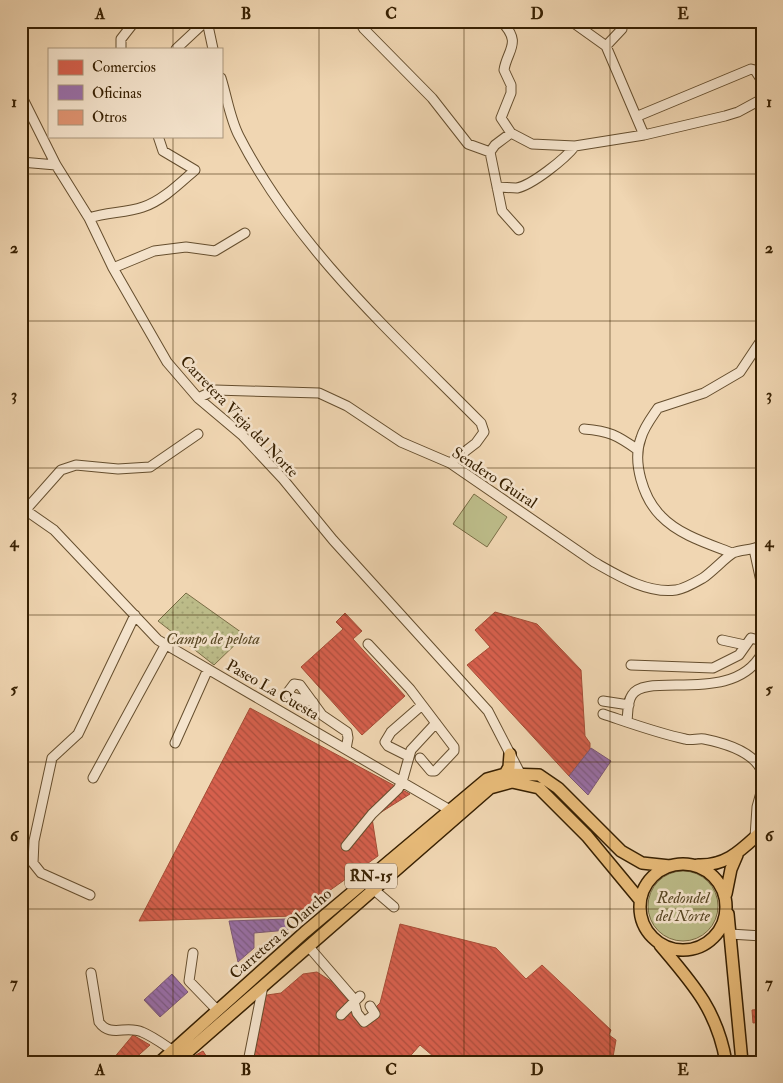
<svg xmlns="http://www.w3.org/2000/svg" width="783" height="1083" font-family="'IM FELL Double Pica',serif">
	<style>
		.green { fill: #bdbd8a; stroke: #7a6e46 }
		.park { fill: url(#park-dots); stroke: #7a6e46 }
		.shops { fill: url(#shops-back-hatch); stroke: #a64d36 }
		.offices { fill: url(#offices-back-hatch); stroke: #7c5878 }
		.building { fill: url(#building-back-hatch); stroke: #372002 }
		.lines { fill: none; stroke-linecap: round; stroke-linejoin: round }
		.minor-casing { stroke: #654e2e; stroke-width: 11 }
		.major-casing { stroke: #372002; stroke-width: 14 }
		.minor { stroke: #f5e4cd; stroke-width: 9 }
		.major { stroke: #e8bb79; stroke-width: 11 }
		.grid { fill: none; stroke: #372002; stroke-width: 1; stroke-opacity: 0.55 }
		.labels { text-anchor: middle; stroke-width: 5; stroke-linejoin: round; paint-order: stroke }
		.shield { fill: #f5e4cd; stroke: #705b3f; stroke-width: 1 }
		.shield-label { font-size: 15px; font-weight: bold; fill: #372002 }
		.street-label { font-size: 16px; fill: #372002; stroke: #f5e4cd }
		.park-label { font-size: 16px; font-style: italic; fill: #584724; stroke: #f5e4cd }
		.neatline { fill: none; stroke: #372002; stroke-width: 2 }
		.grid-label { font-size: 16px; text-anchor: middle; font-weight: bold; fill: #372002 }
	</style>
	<defs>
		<pattern id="park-dots" width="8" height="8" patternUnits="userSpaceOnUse" patternTransform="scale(1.25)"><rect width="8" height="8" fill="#bdbd8a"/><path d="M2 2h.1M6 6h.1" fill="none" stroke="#a3a275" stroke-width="1.8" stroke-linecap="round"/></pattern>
		<pattern id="shops-back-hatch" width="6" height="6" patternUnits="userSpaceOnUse" patternTransform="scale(1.25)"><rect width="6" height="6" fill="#d6604d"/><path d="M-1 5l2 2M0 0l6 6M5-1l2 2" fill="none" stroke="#ae4f3e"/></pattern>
		<pattern id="offices-back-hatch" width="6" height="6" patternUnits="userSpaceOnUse" patternTransform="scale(1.25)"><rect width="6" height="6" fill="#9970ab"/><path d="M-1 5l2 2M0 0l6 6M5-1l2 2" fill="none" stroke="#7e5c89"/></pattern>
		<pattern id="building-back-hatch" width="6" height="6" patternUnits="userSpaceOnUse" patternTransform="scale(1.25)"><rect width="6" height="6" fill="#e09472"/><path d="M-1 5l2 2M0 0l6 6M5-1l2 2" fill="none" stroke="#b6785b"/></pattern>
	</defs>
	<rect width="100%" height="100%" fill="#f0d6b2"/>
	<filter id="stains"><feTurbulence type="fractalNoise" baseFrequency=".004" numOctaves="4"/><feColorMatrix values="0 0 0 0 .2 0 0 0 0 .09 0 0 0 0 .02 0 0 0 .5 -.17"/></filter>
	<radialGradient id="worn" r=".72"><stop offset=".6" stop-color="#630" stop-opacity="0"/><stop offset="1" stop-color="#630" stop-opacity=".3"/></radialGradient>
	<!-- green -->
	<path class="green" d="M474 494 507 517 487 547 453 524Z
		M648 906a35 35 0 1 1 70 0a35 35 0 1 1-70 0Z"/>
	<!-- park -->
	<path class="park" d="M186 593 245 635 214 665 158 621Z"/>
	<!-- shops -->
	<path class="shops" d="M495 612 537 624 581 670 585 736 590 743V750L569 776 467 665 490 647 475 630Z
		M345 613 362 631 353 639 405 696 362 735 301 667 343 629 336 622Z
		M250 708 410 794 372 818 378 856 294 916 139 921Z
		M400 924 496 948 526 979 542 965 611 1030 609 1035 616 1040 613 1057 610 1062H440L420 1045 405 1062H253L263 1000 267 995 281 993 303 974 317 972 337 985 365 1018 380 1003Z
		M762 1009V1022L753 1023 752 1010Z
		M133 1035 150 1045 131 1062H116L113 1059Z
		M203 1051 210 1062H198L194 1056Z"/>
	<!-- offices -->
	<path class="offices" d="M591 748 611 761 588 795 569 776Z
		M287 919 288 930 254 933V948L238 962 229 921Z
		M172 974 188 992 160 1017 144 1000Z"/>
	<!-- building -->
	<path class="building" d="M762 897V919H758L757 898Z"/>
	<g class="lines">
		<defs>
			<path id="minor" d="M207 21 213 49
				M359 21 364 29 432 98 468 144 490 152 502 211 519 230
				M501 21C523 43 507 50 504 70L511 85V93L501 118 511 133 532 144 575 146 644 135 725 116 738 112 762 99
				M571 21 606 46 644 135
				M606 46 622 29
				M121 49V39L135 21
				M176 49 206 21
				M221 78C227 97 230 119 239 136 297 249 393 334 481 423L484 432 476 443 450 463
				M21 95 56 165 89 218 113 268 167 362 198 398 242 435 283 479 333 540 488 711 520 773
				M638 116 751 69 755 70 762 81
				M490 152 495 145 511 133
				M21 162 56 165
				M497 187C503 187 511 188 517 188 532 185 565 159 575 146
				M89 218C107 212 126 213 143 207 162 201 180 183 195 170L163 151 158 136
				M113 268 154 251 186 247 215 251 245 233
				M198 398 215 390 319 393 347 406 401 442 450 463 594 562C617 575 647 594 676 590 684 589 696 582 703 578 712 572 727 556 733 553 742 549 752 551 762 545
				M584 429C609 431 617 435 638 450
				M21 507 54 530 158 640 455 813
				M22 514 61 470 76 465 118 469 150 467 198 434
				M754 549 762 586
				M732 553C709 544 679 535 661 516 643 498 632 462 641 438 644 427 652 417 658 408L704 393 740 372 762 339
				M722 640 745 645
				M368 644 410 689 454 747V751L435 771H431L420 758
				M631 665 713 668 739 655 751 638 762 641
				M603 701 629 705
				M313 702 289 696 288 692 294 684 300 685 322 715 347 732 348 738 346 749
				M603 714C630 723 657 733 685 739 691 741 698 738 704 739 724 743 754 751 762 772
				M627 722C628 713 627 702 632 695 646 671 734 706 762 653
				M175 743 208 669
				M408 756 388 746 385 742 391 732 422 705
				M93 778 166 644
				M762 789 757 807 755 837 762 842
				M346 846 372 814 398 789 402 782 411 750 436 723
				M373 889 394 907
				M90 895 41 873 33 863 34 841 52 758 78 734 135 615
				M730 934 762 936
				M309 947 353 998 357 1013 364 1022 375 1014 370 1006
				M193 953 189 981 217 1010
				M91 973 99 1022C110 1038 126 1025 142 1032 152 1036 163 1044 172 1050
				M341 1015 360 996
				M248 1062 263 986"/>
			<path id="major" d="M505 774 509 767 510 754
				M640 907a43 43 0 1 1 86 0a43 43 0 1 1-86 0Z
				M698 865C727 866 741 850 762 831
				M726 894 731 869 737 855
				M728 914 742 1062
				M660 945C693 984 717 1010 726 1062
				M160 1062 305 932 487 779 505 774 539 775 558 788 621 851 642 863 670 866
				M176 1062 490 788 512 782 539 788 587 836 640 900"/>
		</defs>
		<!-- minor casing -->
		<use href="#minor" class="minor-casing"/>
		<!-- major casing -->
		<use href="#major" class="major-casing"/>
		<!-- minor -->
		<use href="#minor" class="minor"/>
		<!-- major -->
		<use href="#major" class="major"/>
	</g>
	<!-- grid -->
	<path class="grid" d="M173 21V49M319 21V1062M464 21V1062M610 21V1062M173 136V1062M21 174H762M21 321H762M21 468H762M21 615H762M21 762H762M21 909H762"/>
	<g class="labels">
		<!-- shield labels -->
		<rect class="shield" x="345" y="863.5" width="52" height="25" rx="4"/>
		<g class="shield-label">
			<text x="371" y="881">RN-15</text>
		</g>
		<!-- street labels -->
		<g class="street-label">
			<text transform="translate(240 416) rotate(46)" y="6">Carretera Vieja del Norte</text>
			<text transform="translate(495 477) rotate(33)" y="6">Sendero Guiral</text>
			<text transform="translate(273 689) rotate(30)" y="6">Paseo La Cuesta</text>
			<text transform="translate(280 933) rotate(-41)" y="6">Carretera a Olancho</text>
		</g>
		<!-- park labels -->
		<g class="park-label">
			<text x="213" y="644">Campo de pelota</text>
			<text x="683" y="903">Redondel<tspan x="683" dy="18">del Norte</tspan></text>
		</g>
	</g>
	<!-- margin -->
	<rect width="783" height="1083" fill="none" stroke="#f0d6b2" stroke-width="55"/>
	<!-- legend -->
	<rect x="48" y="48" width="175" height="90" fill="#f5e4cd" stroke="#a9967c"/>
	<rect x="58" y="60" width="25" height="15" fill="#d6604d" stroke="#a9967c"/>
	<text x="92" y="72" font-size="15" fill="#372002">Comercios</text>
	<rect x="58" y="85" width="25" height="15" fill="#9970ab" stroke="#a9967c"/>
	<text x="92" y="98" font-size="15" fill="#372002">Oficinas</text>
	<rect x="58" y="110" width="25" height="15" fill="#e09472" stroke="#a9967c"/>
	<text x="92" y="122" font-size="15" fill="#372002">Otros</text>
	<rect x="28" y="28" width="728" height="1028" class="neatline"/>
	<g class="grid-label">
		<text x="100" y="19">A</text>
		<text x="246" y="19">B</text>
		<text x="391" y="19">C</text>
		<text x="537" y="19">D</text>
		<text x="683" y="19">E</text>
		<text x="14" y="107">1</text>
		<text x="769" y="107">1</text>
		<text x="14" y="253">2</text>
		<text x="769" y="253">2</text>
		<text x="14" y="400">3</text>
		<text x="769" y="400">3</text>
		<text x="14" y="547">4</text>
		<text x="769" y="547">4</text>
		<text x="14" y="694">5</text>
		<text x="769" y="694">5</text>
		<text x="14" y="841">6</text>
		<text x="769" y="841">6</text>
		<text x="14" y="988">7</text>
		<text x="769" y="988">7</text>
		<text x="100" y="1075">A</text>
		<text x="246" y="1075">B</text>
		<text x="391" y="1075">C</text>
		<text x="537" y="1075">D</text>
		<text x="683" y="1075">E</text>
	</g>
	<rect width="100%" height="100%" filter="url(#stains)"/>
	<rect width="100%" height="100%" fill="url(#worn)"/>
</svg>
